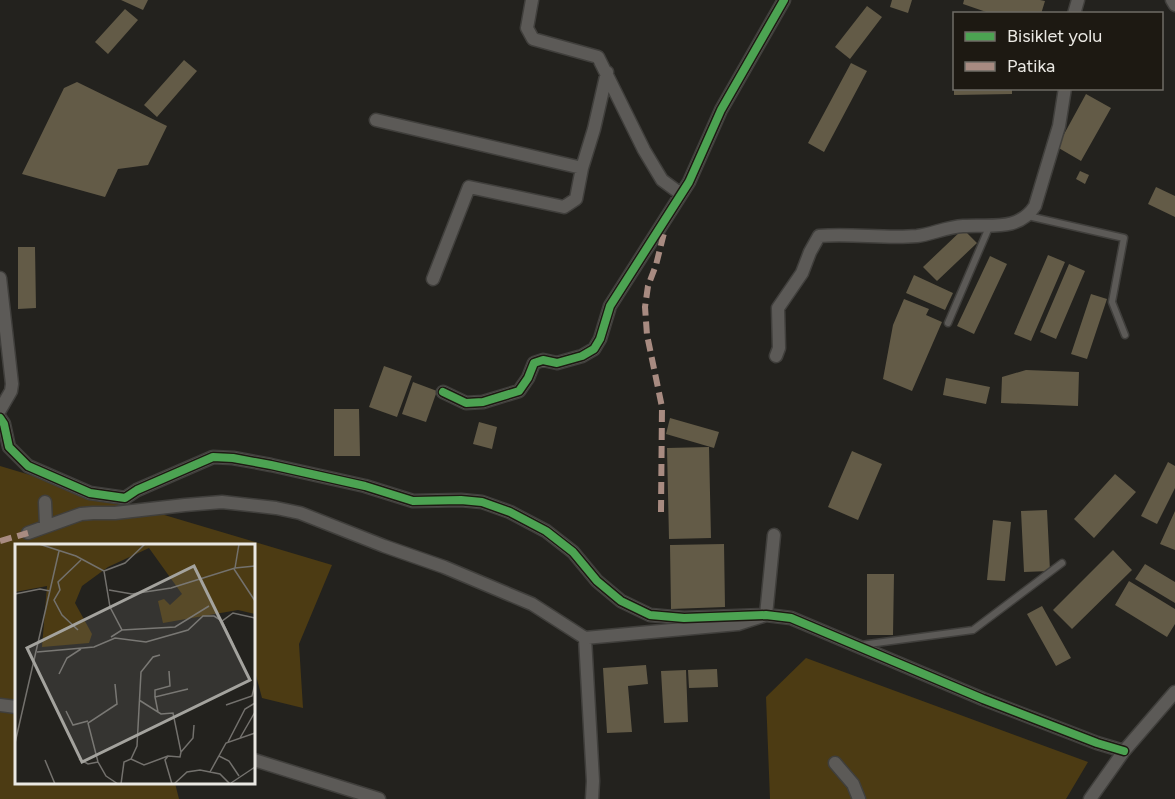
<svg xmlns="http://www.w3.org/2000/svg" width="1175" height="799" font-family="Figtree,sans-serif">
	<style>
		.green { fill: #4c3b13 }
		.building { fill: #635b47 }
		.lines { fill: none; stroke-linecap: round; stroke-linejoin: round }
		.service-casing { stroke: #403f3c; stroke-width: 9 }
		.minor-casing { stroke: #403f3c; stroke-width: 15 }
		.service { stroke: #5c5a57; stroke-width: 6 }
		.minor { stroke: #5c5a57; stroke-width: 12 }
		.quiet { stroke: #a88b81; stroke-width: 6; stroke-dasharray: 12 6; stroke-linecap: butt }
		.cycleway-casing { stroke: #1d1912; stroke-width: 11 }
		.cycleway { stroke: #4ca352; stroke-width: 8 }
		.inset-road { fill: none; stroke: #73716d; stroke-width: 1.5 }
		.view { fill: #a4a39e; fill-opacity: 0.15; stroke: #a4a39e; stroke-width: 3 }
		.inset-edge { fill: none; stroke: #eae8e3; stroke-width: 3 }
	</style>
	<rect width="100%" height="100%" fill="#23221e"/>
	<!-- green -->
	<path class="green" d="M0 466 332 565 299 644 303 708 262 698 254 668V546H16V782L175 783 179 799H0Z
		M806 658 1088 762 1066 799H770L766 697Z"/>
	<!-- building -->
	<path class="building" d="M121 0H148L143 10Z
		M892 0H912L908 13 890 7Z
		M964 0H1040L1045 1 1041 14H992L963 4Z
		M867 6 882 17 850 59 835 47Z
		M125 9 138 20 108 54 95 42Z
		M184 60 197 71 157 117 144 105Z
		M851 63 867 71 824 152 808 143Z
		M77 82 167 126 148 165 118 169 105 197 22 174 64 88Z
		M954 88H1012V94L954 95Z
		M1086 94 1111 108 1081 161 1057 147Z
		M1080 171 1089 175 1085 184 1076 179Z
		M1156 187 1175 196V217L1148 204Z
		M963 229 977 243 937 281 923 267Z
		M18 247H35L36 308 18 309Z
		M1048 255 1065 262 1031 341 1014 334Z
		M990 256 1007 264 974 334 957 326Z
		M1069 264 1085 271 1056 339 1040 332Z
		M914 275 953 293 945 310 906 293Z
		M1091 294 1107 299 1087 359 1071 354Z
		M904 299 929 309 926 315 942 322 912 391 883 379 893 325Z
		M384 366 412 376 397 417 369 407Z
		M1026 370 1079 372 1078 406 1001 403 1002 377Z
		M946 378 990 387 986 404 943 395Z
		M413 382 437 391 426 422 402 414Z
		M334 409H359L360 456H334Z
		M670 418 719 432 714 448 666 434Z
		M479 422 497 427 492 449 473 444Z
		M709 447 711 538 669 539 667 448Z
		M852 451 882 464 858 520 828 507Z
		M1168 462 1175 466V488L1157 524 1141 516Z
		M1115 474 1136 492 1094 538 1074 519Z
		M1047 510 1050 571 1024 572 1021 511Z
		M1175 511V550L1160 544Z
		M993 520 1011 522 1005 581 987 580Z
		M724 544 725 607 671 609 670 545Z
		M1113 550 1132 570 1072 629 1053 610Z
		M1145 564 1175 582V603L1135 579Z
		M867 574H894L893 635H867Z
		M1129 581 1175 609V624L1167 637 1115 605Z
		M1042 606 1071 658 1056 666 1027 614Z
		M646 665 648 684 628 686 632 732 607 733 603 668Z
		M717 669 718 687 689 688 688 670Z
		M686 670 688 722 664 723 661 671Z"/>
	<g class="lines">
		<defs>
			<path id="service" d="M1028 216 1124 238 1112 302 1125 335
				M948 323 990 225
				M861 645 973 630 1062 563"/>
			<path id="minor" d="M532 0 527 28 533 39 598 57 644 150 662 180 681 194
				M1172 0 1175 5
				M1074 14 1078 0
				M376 120 582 168 594 129 607 72
				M0 278 12 384 11 391 0 410
				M433 279 469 187 564 207 576 199 582 168
				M776 356 779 348 778 308 802 273 810 252 819 236C851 233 885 239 917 236 932 234 947 227 963 226 990 224 1018 232 1035 206L1059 126 1065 88
				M443 392 466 403 483 402 519 391 528 378 534 363 543 360 557 363 582 356 594 349 600 339 610 306 689 182 721 110 784 0
				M0 418 4 424 9 447 28 466 90 493 125 498 137 490 213 457 233 458 271 465 365 486 413 501 461 500 482 502 510 512 546 531 573 552 597 581 621 601 650 615 684 618 766 615 791 618 983 699 1097 743 1124 751
				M45 502 46 525
				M28 533 81 514 93 513H115L185 505 222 502 276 508 300 513 384 546 444 567 532 604 585 638
				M0 705 16 707
				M254 760 379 799
				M835 763 853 784 859 799
				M592 799 593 781 585 638 738 624 766 615 774 535
				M1090 799 1124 751 1175 692"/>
		</defs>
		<!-- service casing -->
		<use href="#service" class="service-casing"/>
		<!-- minor casing -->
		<use href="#minor" class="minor-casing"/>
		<!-- service -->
		<use href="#service" class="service"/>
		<!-- minor -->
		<use href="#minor" class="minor"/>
		<!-- quiet -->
		<path class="quiet" d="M661 512 662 407 647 335 645 307 648 286 656 265 665 229
			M0 541 28 533"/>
		<defs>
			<path id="cycleway" d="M443 392 466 403 483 402 519 391 528 378 534 363 543 360 557 363 582 356 594 349 600 339 610 306 689 182 721 110 784 0
				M0 418 4 424 9 447 28 466 90 493 125 498 137 490 213 457 233 458 271 465 365 486 413 501 461 500 482 502 510 512 546 531 573 552 597 581 621 601 650 615 684 618 766 615 791 618 983 699 1097 743 1124 751"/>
		</defs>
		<!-- cycleway casing -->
		<use href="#cycleway" class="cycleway-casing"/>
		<!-- cycleway -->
		<use href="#cycleway" class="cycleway"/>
	</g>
	<!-- overview -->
	<g transform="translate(15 544)">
		<rect width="240" height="240" fill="#23221e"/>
		<path d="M0 0H240V70L223 66 148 79 143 57 149 55 155 61 167 50 134 4 93 23 67 42 60 59 77 90 74 99 27 103 32 42 0 48Z" fill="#4c3b13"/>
		<path class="inset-road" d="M24 0 61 12 89 27 95 63 107 86 96 93M220 24 224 0M219 25 240 57M89 27 110 19 130 0M94 46 117 50 156 44 220 24 240 22M0 50 25 45 35 47M207 77 219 102M63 86 47 71 39 56 45 46 43 38 66 16M107 86 160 83 194 62M22 108 79 103 100 94 131 98 173 86 188 72H199L207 77 218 69 240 74M44 130 52 114 66 105M100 140 102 160 73 179 83 218 91 232 103 240M140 153V146L155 142 154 127M124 156 146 170 158 169 166 208 165 213 153 212 150 216 157 240M211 161 237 152 240 140M51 167 58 181 73 177M143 168 140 153 173 145M225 194 240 168M213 198 230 165 240 159M0 199 44 7M166 208 178 194 179 181M204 212 214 217 224 232M64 215 73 220 83 218M116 215 129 221 153 212M30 216 40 240M195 228 211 199 240 189M216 239 240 223M106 240 109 218 116 215 122 202 126 128 138 113 145 111M159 240 172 228 185 226 205 230 215 240"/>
		<path class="view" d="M179 22 235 136 67 218 12 104Z"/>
		<rect width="240" height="240" class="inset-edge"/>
	</g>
	<!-- legend -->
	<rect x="953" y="12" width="210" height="78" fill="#1d1912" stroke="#6f6c66" stroke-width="1.5"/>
	<rect x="965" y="32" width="30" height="9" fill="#4ca352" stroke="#6f6c66" stroke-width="1.5"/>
	<text x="1007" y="42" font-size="18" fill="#eae8e3">Bisiklet yolu</text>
	<rect x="965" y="62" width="30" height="9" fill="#a88b81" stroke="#6f6c66" stroke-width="1.5"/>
	<text x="1007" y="72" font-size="18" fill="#eae8e3">Patika</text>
</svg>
